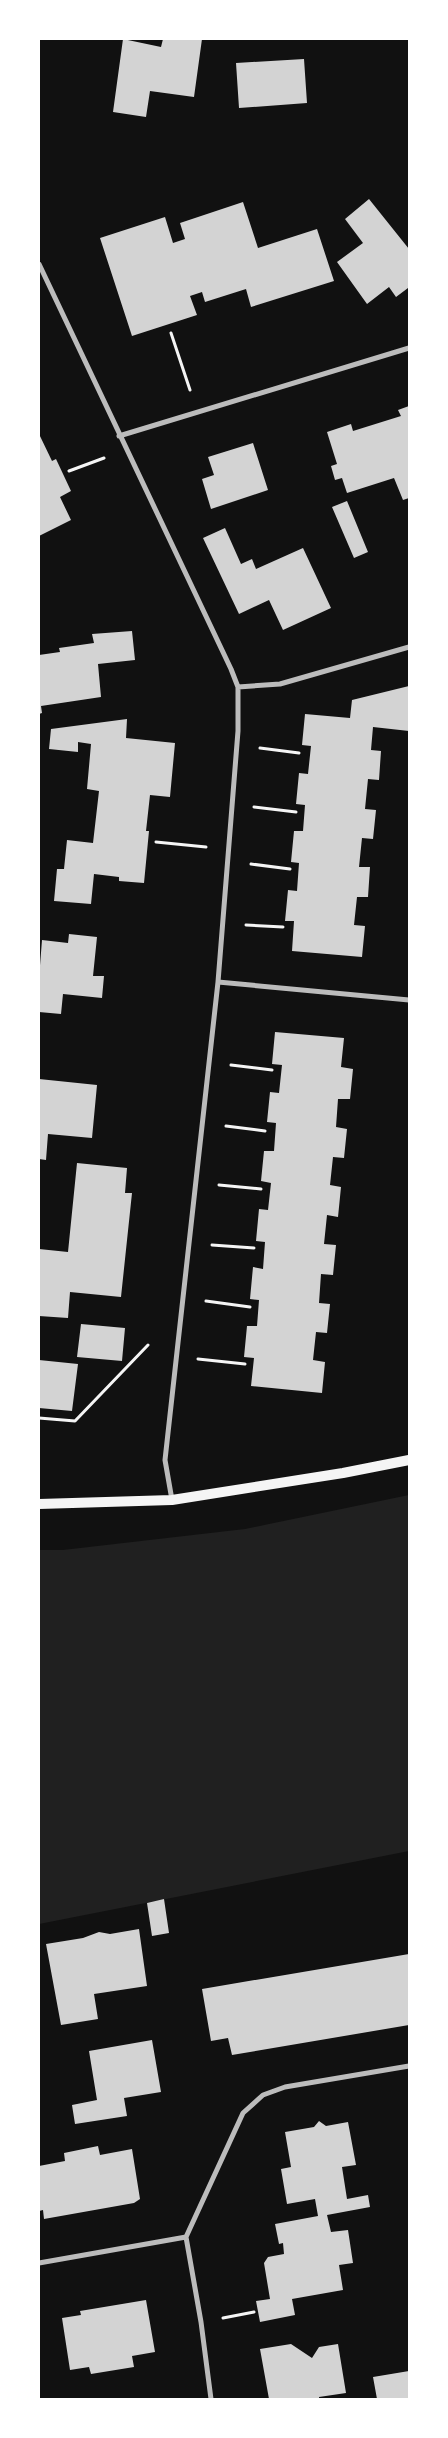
<svg xmlns="http://www.w3.org/2000/svg" width="448" height="2438" font-family="'PT Sans',sans-serif">
	<style>
		.green { fill: #202020 }
		.building { fill: #d3d3d3 }
		.lines { fill: none; stroke-linecap: round; stroke-linejoin: round }
		.path { stroke: #f5f5f5; stroke-width: 3 }
		.minor { stroke: #bcbcbc; stroke-width: 5 }
		.secondary { stroke: #f5f5f5; stroke-width: 10 }
	</style>
	<rect width="100%" height="100%" fill="#111"/>
	<!-- green -->
	<path class="green" d="M409 1495V1851L39 1924V1550H63L245 1529Z"/>
	<!-- building -->
	<path class="building" d="M123 39 161 47 163 39H202L194 97 150 91 146 117 113 112Z
		M304 59 307 103 239 108 236 63Z
		M369 199 409 249V290L408 288 396 297 389 287 367 304 337 262 363 243 345 219Z
		M243 202 258 248 317 229 334 281 251 307 246 289 205 302 202 292 190 296 197 315 132 336 100 238 165 217 173 243 185 239 180 223Z
		M409 406V498L403 500 394 478 347 493 342 478 335 480 331 466 337 464 327 432 351 424 353 431 401 416 398 410Z
		M39 434 52 461 56 459 71 491 60 497 71 520 39 536Z
		M253 443 268 490 211 509 202 479 214 475 208 457Z
		M347 501 368 552 354 558 332 507Z
		M225 528 241 564 252 559 256 569 303 548 331 608 283 630 269 600 239 614 203 538Z
		M132 631 135 660 98 664 101 697 41 706 42 713 39 714V655L60 652 59 648 94 643 92 634Z
		M409 686V731L373 727 371 750 381 751 379 780 368 779 365 809 376 810 373 839 362 838 359 867H370L368 897H357L354 925 365 926 362 957 292 951 294 921H285L288 890 297 891 299 863 291 862 294 831H303L305 805 296 804 299 773 308 774 311 746 302 745 305 714 350 718 352 700Z
		M127 719 126 738 175 743 170 797 150 795 146 831H149L144 883 119 881V877L94 874 91 904 54 901 57 869H64L67 840 93 843 99 791 87 789 91 744 78 742V752L49 749 51 729Z
		M69 934 97 937 93 976H104L102 998 63 994 61 1014 39 1012V978L42 940 68 943Z
		M275 1032 344 1038 341 1067 353 1069 350 1099H338L336 1127 347 1129 344 1158 333 1157 330 1185 341 1187 338 1217 327 1215 324 1244 336 1245 333 1275 321 1274 319 1303 330 1304 327 1333 316 1332 313 1360 325 1362 322 1393 251 1386 254 1358 244 1357 247 1326H257L259 1300 250 1299 253 1267 263 1269 265 1242 256 1241 259 1209 268 1210 271 1183 261 1181 264 1151H274L276 1123 267 1122 270 1092 279 1093 282 1065 272 1064Z
		M39 1079 97 1085 92 1138 48 1134 46 1160 39 1159Z
		M77 1163 127 1168 125 1193H132L121 1297 70 1292 68 1318 39 1316V1249L68 1252Z
		M81 1324 125 1328 122 1361 77 1357Z
		M39 1360 78 1364 72 1411 39 1408Z
		M164 1899 169 1933 152 1936 147 1903Z
		M139 1929 147 1986 94 1994 98 2019 61 2025 46 1944 83 1938 99 1932 110 1934Z
		M409 1954V2025L232 2055 228 2038 211 2041 202 1989Z
		M152 2040 161 2092 124 2098 127 2116 75 2124 72 2105 97 2100 89 2051Z
		M319 2121 326 2126 348 2122 356 2165 342 2167 347 2199 368 2195 370 2207 327 2215 331 2232 348 2230 353 2263 339 2265 343 2290 292 2299 295 2315 260 2322 256 2301 270 2299 264 2263 268 2257 284 2254 283 2243 279 2244 275 2224 318 2216 315 2199 287 2204 281 2169 291 2167 285 2132 314 2127Z
		M98 2146 100 2155 132 2149 140 2199 134 2203 44 2219 43 2210 39 2211V2166L65 2161 64 2153Z
		M146 2300 155 2352 132 2356 134 2367 91 2374 89 2367 70 2370 62 2318 81 2315 80 2311Z
		M291 2344 312 2358 319 2347 338 2344 346 2393 319 2397V2399H269L260 2349Z
		M409 2371V2399H377L373 2377Z"/>
	<g class="lines">
		<!-- path -->
		<path class="path" d="M171 333 190 390
			M69 471 104 458
			M260 748 299 753
			M254 807 296 812
			M156 842 206 847
			M251 864 290 869
			M246 925 283 927
			M231 1065 272 1070
			M226 1126 265 1131
			M219 1185 261 1189
			M212 1245 254 1248
			M206 1301 250 1307
			M198 1359 245 1364
			M39 1418 75 1421 148 1345
			M223 2318 254 2312"/>
		<!-- minor -->
		<path class="minor" d="M39 264 231 669 238 687V731L218 982 165 1460 172 1500
			M119 436 409 348
			M238 687 280 684 409 647
			M218 982 409 1000
			M39 2263 186 2237
			M211 2399 201 2322 186 2237 243 2113 263 2095 285 2087 409 2066"/>
		<!-- secondary -->
		<path class="secondary" d="M39 1504 172 1500 343 1473 409 1460"/>
	</g>
	<!-- border -->
	<rect width="448" height="2438" fill="none" stroke="#ffffff" stroke-width="80"/>
</svg>
